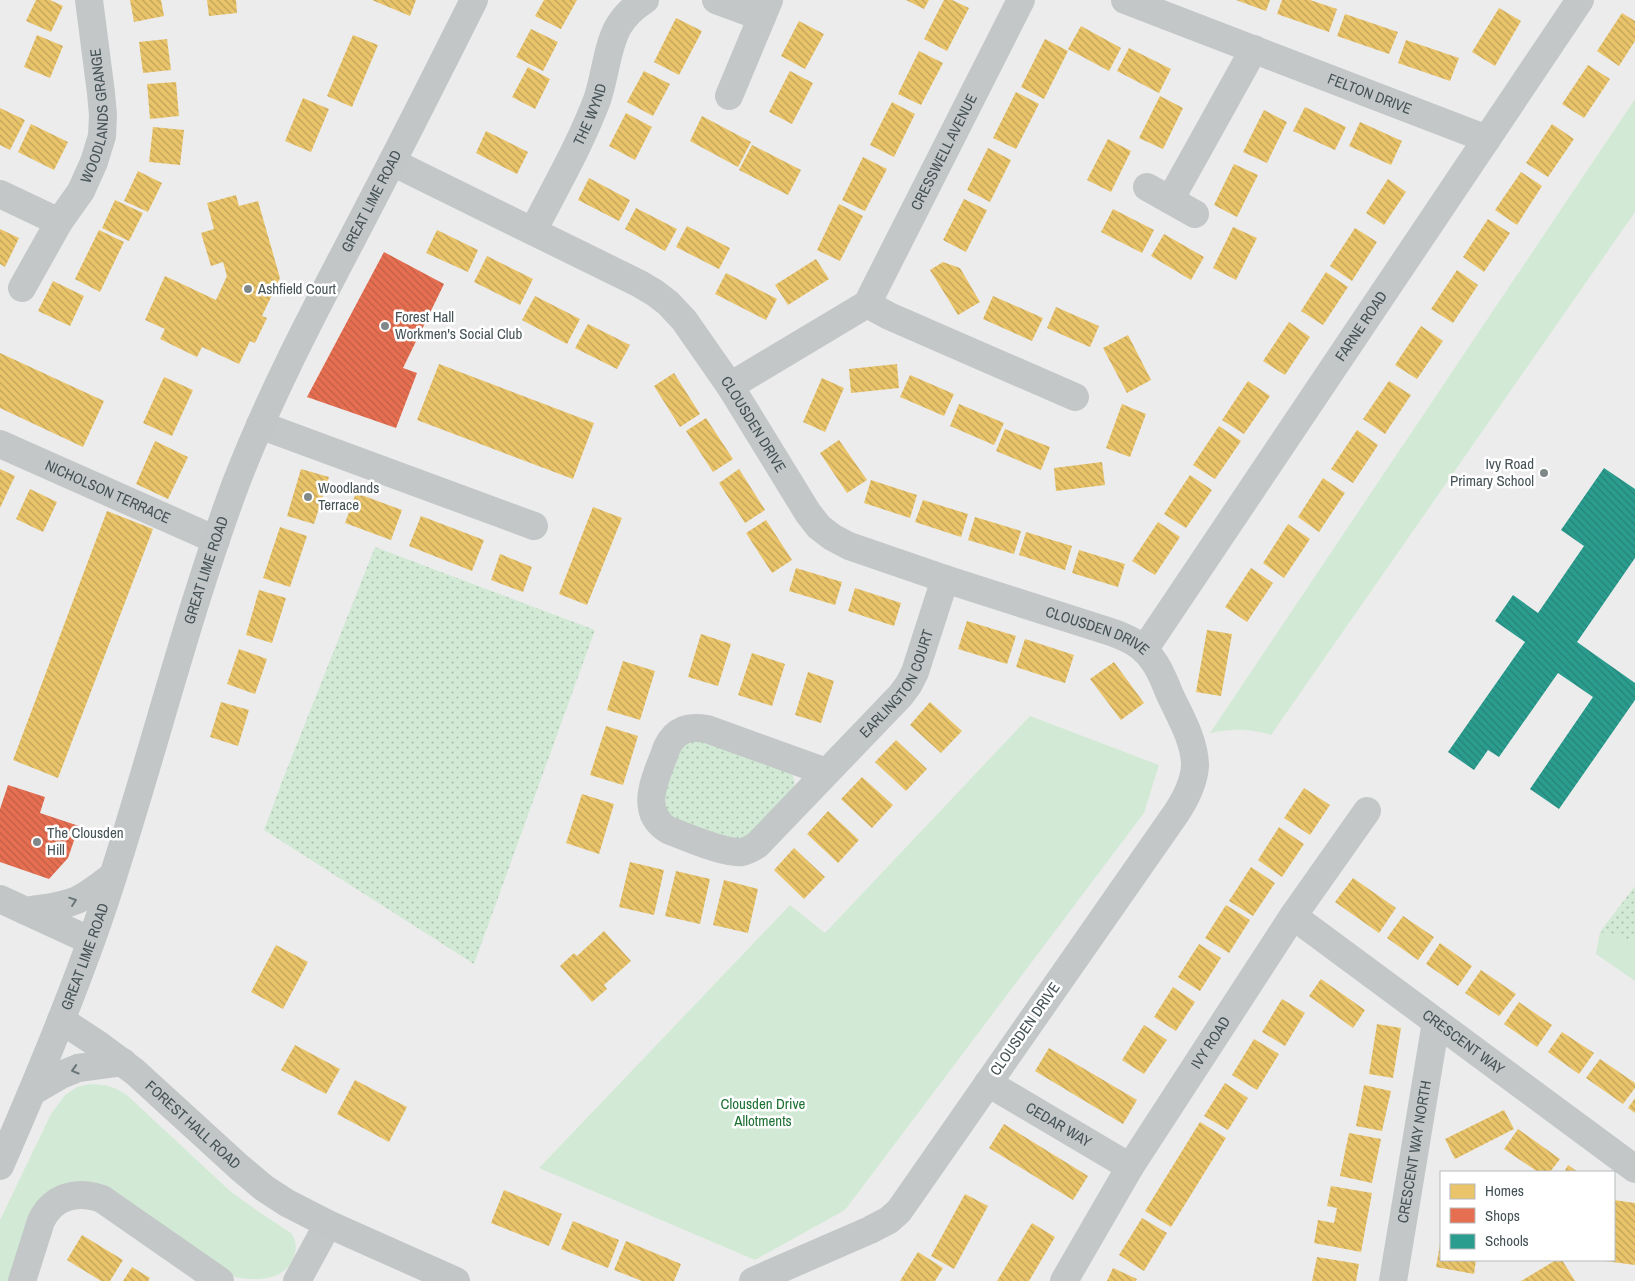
<svg xmlns="http://www.w3.org/2000/svg" width="1635" height="1281" font-family="'Archivo Narrow',sans-serif">
	<style>
		.green { fill: #d2ead5 }
		.park { fill: url(#park-dots) }
		.homes { fill: url(#homes-back-hatch) }
		.shops { fill: url(#shops-back-hatch) }
		.schools { fill: url(#schools-back-hatch) }
		.lines { fill: none; stroke-linecap: round; stroke-linejoin: round }
		.minor { stroke: #c3c7c8; stroke-width: 28 }
		.major { stroke: #c2c6c7; stroke-width: 28 }
		.oneway { stroke: #6a7578 }
		.poi-dot { fill: #80888a; stroke: #fff; stroke-width: 2 }
		.labels { text-anchor: middle; stroke-width: 5; stroke-linejoin: round; paint-order: stroke }
		.street-label { font-size: 15px; fill: #455256; stroke: #fff }
		.poi-label { font-size: 15px; fill: #455256; stroke: #fff; text-anchor: start }
		.park-label { font-size: 15px; fill: #1e7034; stroke: #fff }
	</style>
	<defs>
		<pattern id="park-dots" width="8" height="8" patternUnits="userSpaceOnUse" patternTransform="scale(1.25)"><rect width="8" height="8" fill="#d2ead5"/><path d="M2 2h.1M6 6h.1" fill="none" stroke="#acc0b0" stroke-width="1.8" stroke-linecap="round"/></pattern>
		<pattern id="homes-back-hatch" width="6" height="6" patternUnits="userSpaceOnUse" patternTransform="scale(1.25)"><rect width="6" height="6" fill="#e9c46a"/><path d="M-1 5l2 2M0 0l6 6M5-1l2 2" fill="none" stroke="#bfa25a"/></pattern>
		<pattern id="shops-back-hatch" width="6" height="6" patternUnits="userSpaceOnUse" patternTransform="scale(1.25)"><rect width="6" height="6" fill="#e76f51"/><path d="M-1 5l2 2M0 0l6 6M5-1l2 2" fill="none" stroke="#bd5e46"/></pattern>
		<pattern id="schools-back-hatch" width="6" height="6" patternUnits="userSpaceOnUse" patternTransform="scale(1.25)"><rect width="6" height="6" fill="#2a9d8f"/><path d="M-1 5l2 2M0 0l6 6M5-1l2 2" fill="none" stroke="#268378"/></pattern>
	</defs>
	<rect width="100%" height="100%" fill="#edecec"/>
	<!-- green -->
	<path class="green" d="M1635 99V212L1271 735C1245 728 1236 729 1210 733Z
		M1030 716 1159 765 1144 813 845 1210 755 1260 539 1168 790 905 825 933Z
		M1600 932 1635 941V981L1596 954Z
		M90 1084C107 1085 114 1086 128 1096L230 1191 259 1212 291 1233C297 1241 297 1250 293 1259 283 1281 257 1281 235 1277L107 1189 77 1183 10 1281H0V1220L51 1114 65 1095 77 1087Z"/>
	<!-- park -->
	<path class="park" d="M375 547 595 630 474 964 264 830 283 779Z
		M692 737 792 774C796 783 795 788 790 797L740 842 666 816 660 791 675 750Z
		M1635 886V941L1600 932Z"/>
	<!-- homes -->
	<path class="homes" d="M36 0H50L63 6 51 32 26 21Z
		M130 0H161L164 16 134 22Z
		M207 0H236L237 13 209 16Z
		M372 0H416L410 16Z
		M544 0H577L561 29 535 16Z
		M906 0H929L924 9Z
		M944 0H952L969 8 947 51 924 39Z
		M1236 0H1270L1266 11Z
		M1282 0H1310L1337 9 1329 32 1277 14Z
		M1499 8 1521 21 1495 66 1472 52Z
		M1622 13 1635 21V41L1619 66 1597 51Z
		M1345 14 1398 32 1389 54 1337 36Z
		M676 18 702 31 679 75 654 62Z
		M799 21 824 34 805 69 781 56Z
		M1081 26 1121 48 1109 71 1068 49Z
		M531 29 558 42 543 71 516 57Z
		M37 35 63 46 50 78 24 67Z
		M353 35 378 45 352 107 327 96Z
		M167 39 171 70 143 73 139 42Z
		M1045 39 1068 51 1044 99 1021 87Z
		M1406 40 1459 58 1450 81 1398 63Z
		M1129 48 1171 69 1159 93 1117 71Z
		M919 51 943 63 921 105 898 94Z
		M1588 65 1610 79 1584 118 1562 104Z
		M528 67 550 79 535 109 512 97Z
		M644 71 670 84 653 116 627 102Z
		M790 71 813 83 792 124 769 112Z
		M176 82 179 116 150 119 147 84Z
		M1016 92 1039 104 1016 149 993 138Z
		M1160 96 1183 108 1163 149 1139 138Z
		M303 98 329 109 311 152 285 141Z
		M892 102 915 114 894 157 870 145Z
		M1305 107 1346 127 1335 150 1293 131Z
		M0 108 25 120 10 150 0 145Z
		M1264 110 1287 122 1267 163 1243 152Z
		M626 113 652 127 635 160 609 146Z
		M702 116 751 142 738 167 690 141Z
		M1360 122 1402 141 1391 165 1349 146Z
		M31 124 68 142 54 170 18 152Z
		M1552 124 1574 139 1548 177 1526 163Z
		M153 127 184 130 180 165 149 162Z
		M486 131 528 152 517 174 476 153Z
		M1108 139 1131 151 1111 192 1087 180Z
		M752 145 801 170 788 195 739 170Z
		M988 148 1011 160 990 202 967 190Z
		M863 157 887 169 865 211 842 200Z
		M1234 164 1258 175 1237 217 1214 205Z
		M138 171 162 183 148 212 124 201Z
		M1521 172 1542 186 1517 225 1495 210Z
		M589 178 630 200 619 221 578 200Z
		M1388 179 1406 192 1384 225 1366 213Z
		M236 195 239 206 258 201 280 278 262 316 267 318 255 343 250 341 239 364 202 347 197 357 160 339 165 329 145 320 165 276 216 300 227 276 223 262 211 266 201 233 214 229 207 203Z
		M964 199 987 210 966 252 943 240Z
		M115 200 143 213 129 241 102 228Z
		M839 204 863 216 840 261 817 250Z
		M636 208 677 229 665 251 625 229Z
		M1113 209 1154 230 1142 253 1101 232Z
		M1488 219 1510 233 1484 272 1463 257Z
		M687 226 730 248 719 269 676 247Z
		M1233 227 1257 238 1236 280 1213 268Z
		M1355 228 1377 242 1352 281 1330 266Z
		M0 229 19 238 5 267 0 264Z
		M99 230 124 242 100 292 75 279Z
		M437 230 478 250 468 272 426 253Z
		M1164 234 1204 257 1191 280 1151 256Z
		M487 256 533 279 520 305 474 282Z
		M816 259 829 279 788 305 775 285Z
		M943 262 960 268 980 302 958 315 930 270Z
		M1457 270 1478 285 1453 323 1431 309Z
		M1326 272 1348 287 1323 325 1301 311Z
		M726 273 777 299 766 320 715 294Z
		M53 281 84 296 70 326 38 311Z
		M535 296 580 319 567 344 522 320Z
		M993 296 1043 318 1032 341 983 319Z
		M1056 307 1099 326 1090 347 1047 328Z
		M1289 322 1310 337 1285 375 1263 361Z
		M588 324 630 345 617 369 575 348Z
		M1421 326 1443 341 1417 379 1395 365Z
		M1128 335 1151 380 1127 393 1103 348Z
		M0 353 104 401 83 447 0 408Z
		M439 364 594 423 573 479 417 420Z
		M897 364 899 388 851 393 849 369Z
		M674 373 700 414 680 427 654 386Z
		M910 375 954 394 944 416 900 397Z
		M164 377 193 390 172 436 143 423Z
		M822 378 844 388 825 432 803 422Z
		M1248 381 1270 396 1244 434 1222 420Z
		M1389 381 1411 395 1385 434 1363 419Z
		M959 404 1004 423 994 445 950 426Z
		M1122 404 1146 414 1130 457 1106 448Z
		M706 418 733 459 713 472 686 431Z
		M1219 426 1241 441 1215 479 1193 465Z
		M1005 429 1050 447 1041 470 996 451Z
		M1357 430 1378 445 1353 483 1331 469Z
		M839 440 867 480 847 493 820 453Z
		M155 441 188 457 168 499 136 484Z
		M1102 462 1105 485 1056 491 1054 468Z
		M0 469 15 476 0 508Z
		M301 469 329 477 314 524 287 516Z
		M739 469 765 510 745 523 719 483Z
		M1190 475 1212 490 1186 528 1164 514Z
		M1323 478 1345 493 1319 532 1298 517Z
		M871 480 917 495 910 518 864 503Z
		M30 489 57 502 43 532 16 519Z
		M356 493 402 510 391 540 345 523Z
		M923 500 968 514 961 537 915 522Z
		M593 507 622 518 587 605 559 594Z
		M107 511 153 529 58 778 13 760Z
		M421 516 484 540 472 571 409 546Z
		M975 517 1021 531 1014 554 968 540Z
		M766 520 792 560 772 573 746 533Z
		M1158 522 1180 537 1155 575 1132 561Z
		M1288 524 1310 539 1284 578 1263 563Z
		M280 527 307 536 290 587 263 578Z
		M1026 532 1072 546 1065 570 1019 555Z
		M1079 550 1125 564 1118 587 1072 573Z
		M500 554 532 567 523 592 491 580Z
		M796 568 842 582 835 605 789 591Z
		M1251 568 1273 583 1247 622 1225 607Z
		M855 588 901 603 894 626 848 611Z
		M259 590 286 598 272 643 246 635Z
		M967 621 1016 636 1007 664 958 649Z
		M1207 630 1232 634 1221 696 1196 692Z
		M701 634 731 644 718 686 688 677Z
		M1025 639 1074 655 1065 683 1016 667Z
		M239 649 267 659 255 694 227 684Z
		M752 653 785 664 772 706 738 695Z
		M623 661 655 671 640 720 607 710Z
		M1114 662 1144 703 1121 720 1090 679Z
		M808 672 834 681 821 723 795 715Z
		M221 702 249 710 238 746 210 737Z
		M930 702 962 731 941 753 910 725Z
		M606 726 638 736 623 785 590 775Z
		M896 740 927 769 906 791 875 762Z
		M862 777 893 805 872 828 841 799Z
		M1304 788 1330 805 1310 835 1284 818Z
		M582 794 614 804 599 854 566 843Z
		M828 811 859 840 838 863 807 834Z
		M1279 827 1304 844 1282 877 1258 860Z
		M794 848 825 877 804 899 774 870Z
		M630 862 664 870 654 915 619 907Z
		M1251 867 1275 883 1253 916 1229 901Z
		M676 871 710 879 700 924 665 916Z
		M1353 878 1396 908 1379 933 1335 902Z
		M724 880 758 889 748 933 713 925Z
		M1226 905 1250 920 1229 953 1205 938Z
		M1403 916 1434 937 1418 960 1387 938Z
		M604 931 631 961 604 985 607 989 592 1002 560 966 574 953 577 956Z
		M1440 943 1472 966 1458 986 1426 964Z
		M1199 944 1221 958 1200 991 1178 977Z
		M276 945 308 962 283 1009 251 992Z
		M1481 970 1516 994 1499 1016 1465 993Z
		M1321 979 1365 1010 1353 1028 1309 996Z
		M1173 987 1195 1002 1176 1031 1154 1017Z
		M1282 999 1305 1013 1285 1046 1262 1032Z
		M1519 1002 1552 1025 1537 1047 1504 1024Z
		M1377 1024 1401 1028 1393 1078 1369 1074Z
		M1144 1025 1167 1040 1144 1074 1122 1060Z
		M1562 1032 1594 1053 1579 1074 1548 1052Z
		M1254 1039 1279 1054 1257 1090 1232 1075Z
		M295 1045 340 1069 326 1094 281 1070Z
		M1049 1048 1137 1100 1123 1124 1035 1071Z
		M1600 1059 1635 1083V1088L1623 1104 1586 1078Z
		M355 1080 407 1107 389 1142 337 1114Z
		M1225 1083 1248 1098 1228 1130 1204 1116Z
		M1364 1085 1391 1091 1382 1131 1356 1126Z
		M1635 1098V1113L1628 1108Z
		M1504 1110 1514 1129 1455 1159 1445 1139Z
		M1200 1122 1226 1138 1171 1227 1145 1211Z
		M1004 1124 1088 1176 1073 1200 989 1148Z
		M1518 1129 1560 1159 1550 1172H1538L1504 1149Z
		M1349 1133 1381 1139 1372 1183 1340 1176Z
		M1568 1165 1578 1172H1564Z
		M1331 1186 1372 1193 1361 1252 1314 1243 1318 1220 1334 1223 1337 1208 1327 1206Z
		M504 1190 562 1214 549 1246 491 1223Z
		M965 1194 988 1206 954 1269 931 1256Z
		M1614 1200 1635 1203V1265L1605 1261 1614 1260Z
		M1142 1218 1167 1233 1144 1271 1119 1255Z
		M573 1221 619 1240 608 1268 561 1249Z
		M1032 1223 1055 1237 1029 1281H997Z
		M82 1235 123 1260 110 1281H101L67 1260Z
		M626 1241 681 1264 674 1281H642L614 1270Z
		M1440 1244 1441 1260H1476L1474 1274 1436 1267Z
		M918 1252 943 1268 935 1281H900Z
		M1317 1257 1359 1264 1356 1281H1312Z
		M1556 1260H1562L1575 1281H1521Z
		M132 1267 150 1278 148 1281H123Z
		M1113 1268 1137 1279 1136 1281H1107Z"/>
	<!-- shops -->
	<path class="shops" d="M384 252 444 284 403 368 417 373 396 428 307 397Z
		M8 785 45 797 40 813 79 826 68 858 49 879 0 862V809Z"/>
	<!-- schools -->
	<path class="schools" d="M1604 468 1635 489V558L1577 642 1635 683V700L1559 809 1530 789 1593 697 1558 673 1499 757 1488 750 1474 770 1448 752 1525 642 1495 621 1513 595 1538 613 1584 546 1561 530Z"/>
	<g class="lines">
		<!-- minor -->
		<g class="minor">
			<path d="M716 0 762 17"/>
			<path id="s1" d="M1125 0 1487 139"/>
			<path d="M729 96 769 0"/>
			<path id="s2" d="M392 162 640 284 655 293 668 303 684 320 730 386 808 513 819 527 832 537 849 546 945 579 1114 633C1129 639 1143 645 1152 659 1161 670 1165 684 1171 697 1181 718 1195 742 1195 766 1194 783 1186 798 1177 812L899 1211 889 1220 870 1230 753 1281"/>
			<path d="M1147 187 1195 214"/>
			<path d="M0 194 59 222"/>
			<path d="M1170 200 1254 49"/>
			<path id="s3" d="M533 231C555 188 580 145 597 100 605 77 607 47 618 27 625 15 634 7 645 0"/>
			<path id="s4" d="M22 288 59 222 81 191 94 162 102 136 103 115 101 93 89 0"/>
			<path d="M867 304 889 316 1075 397"/>
			<path id="s5" d="M730 386 867 304 1021 0"/>
			<path d="M260 425 534 526"/>
			<path id="s6" d="M0 444 216 540"/>
			<path id="s7" d="M1144 650 1580 0"/>
			<path id="s8" d="M826 772 707 729C689 726 676 729 667 747 658 774 636 810 668 830 687 837 724 854 742 852 748 851 752 848 757 845L901 695 909 684 915 672 945 579"/>
			<path id="s9" d="M1293 916 1635 1169"/>
			<path id="s10" d="M988 1083 1130 1167"/>
			<path d="M22 1281 41 1221C53 1196 77 1190 102 1199L220 1281"/>
			<path d="M297 1281 328 1224"/>
			<path id="s11" d="M1064 1281 1130 1167 1293 916 1367 811"/>
			<path id="s12" d="M1393 1281 1436 1022"/>
		</g>
		<!-- major -->
		<g class="major">
			<path d="M0 899 91 941"/>
			<path d="M26 911C43 908 61 907 77 900 90 894 101 884 113 876"/>
			<path id="s13" d="M61 1020 99 1045 135 1072 239 1167 264 1188 287 1203 328 1224 456 1281"/>
			<path d="M32 1092 61 1075 78 1068 123 1062"/>
			<path id="s14" d="M0 1166C38 1079 75 991 105 901 151 762 185 620 236 483 271 392 317 306 362 220 400 147 437 74 474 0"/>
		</g>
	</g>
	<!-- one-way arrows -->
	<defs><path id="oneway-chevron" d="M-2-3.5L2.5 0L-2 3.5" fill="none" stroke-width="1.6" stroke-linecap="round" stroke-linejoin="round" transform="scale(1.25)"/></defs>
	<g class="oneway">
		<use href="#oneway-chevron" transform="translate(73 901) rotate(-19)"/>
		<use href="#oneway-chevron" transform="translate(75 1070) rotate(163)"/>
	</g>
	<!-- markers -->
	<g class="poi-dot">
		<circle cx="248" cy="289" r="5"/>
		<circle cx="385" cy="326" r="5"/>
		<circle cx="1544" cy="473" r="5"/>
		<circle cx="308" cy="497" r="5"/>
		<circle cx="37" cy="842" r="5"/>
	</g>
	<g class="labels">
		<!-- street labels -->
		<g class="street-label">
			<text dy="5" stroke="none"><textPath href="#s1" startOffset="262">FELTON DRIVE</textPath></text>
			<text dy="5" stroke="none"><textPath href="#s3" startOffset="130">THE WYND</textPath></text>
			<text dy="5" stroke="none"><textPath href="#s4" startOffset="192">WOODLANDS GRANGE</textPath></text>
			<text dy="5" stroke="none"><textPath href="#s5" startOffset="330">CRESSWELL AVENUE</textPath></text>
			<text dy="5" stroke="none"><textPath href="#s14" startOffset="1036">GREAT LIME ROAD</textPath></text>
			<text dy="5" stroke="none"><textPath href="#s7" startOffset="390">FARNE ROAD</textPath></text>
			<text dy="5" stroke="none"><textPath href="#s2" startOffset="459">CLOUSDEN DRIVE</textPath></text>
			<text dy="5" stroke="none"><textPath href="#s6" startOffset="118">NICHOLSON TERRACE</textPath></text>
			<text dy="5" stroke="none"><textPath href="#s14" startOffset="631">GREAT LIME ROAD</textPath></text>
			<text dy="5" stroke="none"><textPath href="#s2" startOffset="879">CLOUSDEN DRIVE</textPath></text>
			<text dy="5" stroke="none"><textPath href="#s8" startOffset="576">EARLINGTON COURT</textPath></text>
			<text dy="5" stroke="none"><textPath href="#s14" startOffset="226">GREAT LIME ROAD</textPath></text>
			<text transform="translate(1025 1029) rotate(-55)" y="5">CLOUSDEN DRIVE</text>
			<text dy="5" stroke="none"><textPath href="#s11" startOffset="280">IVY ROAD</textPath></text>
			<text dy="5" stroke="none"><textPath href="#s9" startOffset="212">CRESCENT WAY</textPath></text>
			<text dy="5" stroke="none"><textPath href="#s13" startOffset="169">FOREST HALL ROAD</textPath></text>
			<text dy="5" stroke="none"><textPath href="#s10" startOffset="82">CEDAR WAY</textPath></text>
			<text dy="5" stroke="none"><textPath href="#s12" startOffset="131">CRESCENT WAY NORTH</textPath></text>
		</g>
		<!-- poi labels -->
		<g class="poi-label">
			<text x="258" y="294">Ashfield Court</text>
			<text x="395" y="322">Forest Hall<tspan x="395" dy="17">Workmen's Social Club</tspan></text>
			<text x="1534" y="469" text-anchor="end">Ivy Road<tspan x="1534" dy="17">Primary School</tspan></text>
			<text x="318" y="493">Woodlands<tspan x="318" dy="17">Terrace</tspan></text>
			<text x="47" y="838">The Clousden<tspan x="47" dy="17">Hill</tspan></text>
		</g>
		<!-- park labels -->
		<g class="park-label">
			<text x="763" y="1109">Clousden Drive<tspan x="763" dy="17">Allotments</tspan></text>
		</g>
	</g>
	<!-- legend -->
	<rect x="1440" y="1171" width="175" height="90" fill="#ffffff" stroke="#b5babb"/>
	<rect x="1450" y="1184" width="25" height="15" fill="#e9c46a" stroke="#b5babb"/>
	<text x="1485" y="1196" font-size="15" fill="#455256">Homes</text>
	<rect x="1450" y="1208" width="25" height="15" fill="#e76f51" stroke="#b5babb"/>
	<text x="1485" y="1221" font-size="15" fill="#455256">Shops</text>
	<rect x="1450" y="1234" width="25" height="15" fill="#2a9d8f" stroke="#b5babb"/>
	<text x="1485" y="1246" font-size="15" fill="#455256">Schools</text>
</svg>
